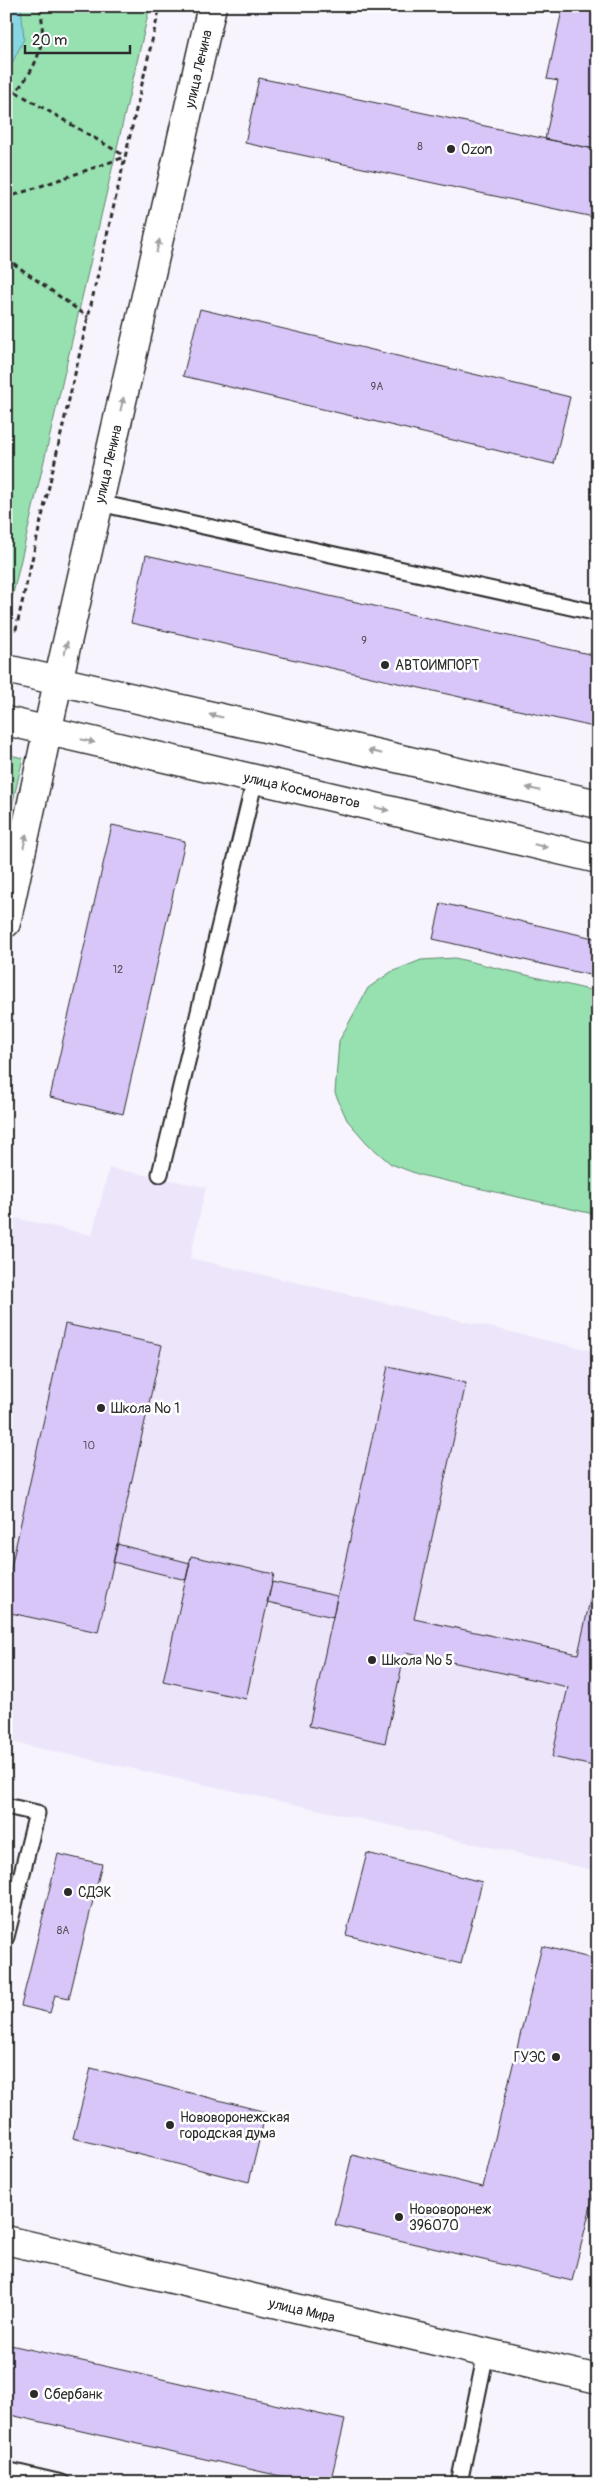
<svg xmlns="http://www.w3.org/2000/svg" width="604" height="2489" font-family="Pangolin,sans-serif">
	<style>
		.built { fill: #ede6fb }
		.green { fill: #97e0b0; stroke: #61866e }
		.water { fill: #87d6e4; stroke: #62929a }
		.building { fill: #d7c6f7; stroke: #2b2b2b }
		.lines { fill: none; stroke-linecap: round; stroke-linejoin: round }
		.service-casing { stroke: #2b2b2b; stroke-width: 19 }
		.tertiary-casing { stroke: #2b2b2b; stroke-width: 31 }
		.path { stroke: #2b2b2b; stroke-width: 3; stroke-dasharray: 5 4; stroke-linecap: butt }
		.service { stroke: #fff; stroke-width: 15 }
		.tertiary { stroke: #fff; stroke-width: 28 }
		.oneway { fill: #a0a0a0 }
		.poi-dot { fill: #2b2b2b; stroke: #fff; stroke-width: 2 }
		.labels { text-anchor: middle; stroke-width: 5; stroke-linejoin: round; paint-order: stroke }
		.number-label { font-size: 11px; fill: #56525e }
		.street-label { font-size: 14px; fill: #2b2b2b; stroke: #fff }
		.poi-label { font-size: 14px; fill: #2b2b2b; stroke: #fff; text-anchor: start }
	</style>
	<rect width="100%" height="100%" fill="#f7f4fd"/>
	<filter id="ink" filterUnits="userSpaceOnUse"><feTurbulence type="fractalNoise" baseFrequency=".02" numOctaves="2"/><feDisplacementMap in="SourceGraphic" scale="10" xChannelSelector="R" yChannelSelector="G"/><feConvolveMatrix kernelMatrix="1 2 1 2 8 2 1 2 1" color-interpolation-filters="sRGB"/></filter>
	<g filter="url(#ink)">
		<!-- built -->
		<path class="built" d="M109 1168 206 1187 190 1258 598 1352V1871L6 1741V1216L92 1235Z"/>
		<!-- green -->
		<path class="green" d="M6 6H150L6 624Z
			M6 754 23 758 6 832Z
			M455 958 598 992V1215L420 1175 391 1164 367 1143 347 1120 335 1093 339 1041 368 988 391 972 421 960Z"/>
		<!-- water -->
		<path class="water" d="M6 6H21L24 39 6 75Z"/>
		<!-- building -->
		<path class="building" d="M563 6H598V137L595 149 545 139 558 81 547 79Z
			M259 78 598 150V218L245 143Z
			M200 309 570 397 554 464 183 376Z
			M146 555 598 656V728L131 623Z
			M112 825 185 841 123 1114 50 1097Z
			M441 903 598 939V977L433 939Z
			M65 1324 162 1345 98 1632 6 1612V1590Z
			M388 1366 466 1383 414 1619 578 1654 598 1564V1767L552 1757 568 1687 405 1652 385 1743 309 1726Z
			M117 1544 190 1563 186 1580 113 1562Z
			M191 1556 274 1574 246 1699 163 1681Z
			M272 1582 337 1596 333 1617 267 1602Z
			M367 1853 482 1882 461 1964 346 1935Z
			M58 1854 102 1864 69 1998 55 1995 50 2013 21 2006Z
			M542 1946 598 1960V2178L572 2281 335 2225 352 2155 483 2187Z
			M91 2068 266 2112 249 2182 73 2138Z
			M6 2344 345 2420 330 2483H311L6 2414Z"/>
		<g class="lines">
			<defs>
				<path id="service" d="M99 503 598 613
					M160 1174 255 779
					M6 1806 37 1813 6 1937
					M6 2470 62 2483
					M459 2483 486 2353"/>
				<path id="tertiary" d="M6 669 598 804
					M6 721 598 859
					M6 923 58 682 212 6
					M6 2240 598 2379"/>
			</defs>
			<!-- service casing -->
			<use href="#service" class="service-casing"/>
			<!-- tertiary casing -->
			<use href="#tertiary" class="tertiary-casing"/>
			<!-- path -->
			<path class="path" d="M16 92 125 156
				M6 101C35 74 48 46 40 6
				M6 198 125 157
				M6 258 88 317
				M6 627 16 629 160 6"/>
			<!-- service -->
			<use href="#service" class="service"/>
			<!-- tertiary -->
			<use href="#tertiary" class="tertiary"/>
		</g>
		<!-- one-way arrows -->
		<defs><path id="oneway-solid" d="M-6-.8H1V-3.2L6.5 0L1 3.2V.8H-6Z" transform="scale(1.25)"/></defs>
		<g class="oneway">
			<use href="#oneway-solid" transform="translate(158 246) rotate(-77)"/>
			<use href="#oneway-solid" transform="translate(122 404) rotate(-77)"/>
			<use href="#oneway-solid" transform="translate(66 648) rotate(-77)"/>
			<use href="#oneway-solid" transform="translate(216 716) rotate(-168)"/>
			<use href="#oneway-solid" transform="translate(88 741) rotate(13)"/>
			<use href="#oneway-solid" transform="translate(375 752) rotate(-167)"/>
			<use href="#oneway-solid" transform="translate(533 789) rotate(-167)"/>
			<use href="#oneway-solid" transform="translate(382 809) rotate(13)"/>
			<use href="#oneway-solid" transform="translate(25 841) rotate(-77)"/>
			<use href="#oneway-solid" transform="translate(541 846) rotate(13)"/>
		</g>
	</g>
	<!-- markers -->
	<g class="poi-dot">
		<circle cx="451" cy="149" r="5"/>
		<circle cx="385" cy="665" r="5"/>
		<circle cx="101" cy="1408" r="5"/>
		<circle cx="372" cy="1660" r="5"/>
		<circle cx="68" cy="1892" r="5"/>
		<circle cx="556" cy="2057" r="5"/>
		<circle cx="170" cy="2125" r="5"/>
		<circle cx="399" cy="2217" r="5"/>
		<circle cx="34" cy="2394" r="5"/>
	</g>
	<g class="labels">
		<!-- number labels -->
		<g class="number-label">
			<text x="420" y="150">8</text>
			<text x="377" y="390">9А</text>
			<text x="364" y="644">9</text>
			<text x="118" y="973">12</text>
			<text x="89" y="1449">10</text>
			<text x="63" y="1934">8А</text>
		</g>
		<!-- street labels -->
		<g class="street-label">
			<text transform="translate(198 69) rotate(-77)" y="5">улица Ленина</text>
			<text transform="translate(108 464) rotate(-77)" y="5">улица Ленина</text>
			<text transform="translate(302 790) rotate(13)" y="5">улица Космонавтов</text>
			<text transform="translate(302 2310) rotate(13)" y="5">улица Мира</text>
		</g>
		<!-- poi labels -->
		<g class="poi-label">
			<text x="461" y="154">Ozon</text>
			<text x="395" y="670">АВТОИМПОРТ</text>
			<text x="111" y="1413">Школа № 1</text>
			<text x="382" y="1665">Школа № 5</text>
			<text x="78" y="1897">СДЭК</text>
			<text x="546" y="2062" text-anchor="end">ГУЭС</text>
			<text x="180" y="2122">Нововоронежская<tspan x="180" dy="16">городская дума</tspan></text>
			<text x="409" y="2214">Нововоронеж<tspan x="409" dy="16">396070</tspan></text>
			<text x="44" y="2399">Сбербанк</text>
		</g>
	</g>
	<!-- margin -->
	<rect width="604" height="2489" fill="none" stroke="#fff" stroke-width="25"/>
	<rect x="12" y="12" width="579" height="2464" fill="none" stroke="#2b2b2b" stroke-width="2" filter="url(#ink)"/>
	<!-- scale -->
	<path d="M25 45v8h105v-8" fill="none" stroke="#2b2b2b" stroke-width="2.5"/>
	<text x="32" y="45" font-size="15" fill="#2b2b2b" stroke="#ffffff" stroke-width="4" paint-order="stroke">20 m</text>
</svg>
